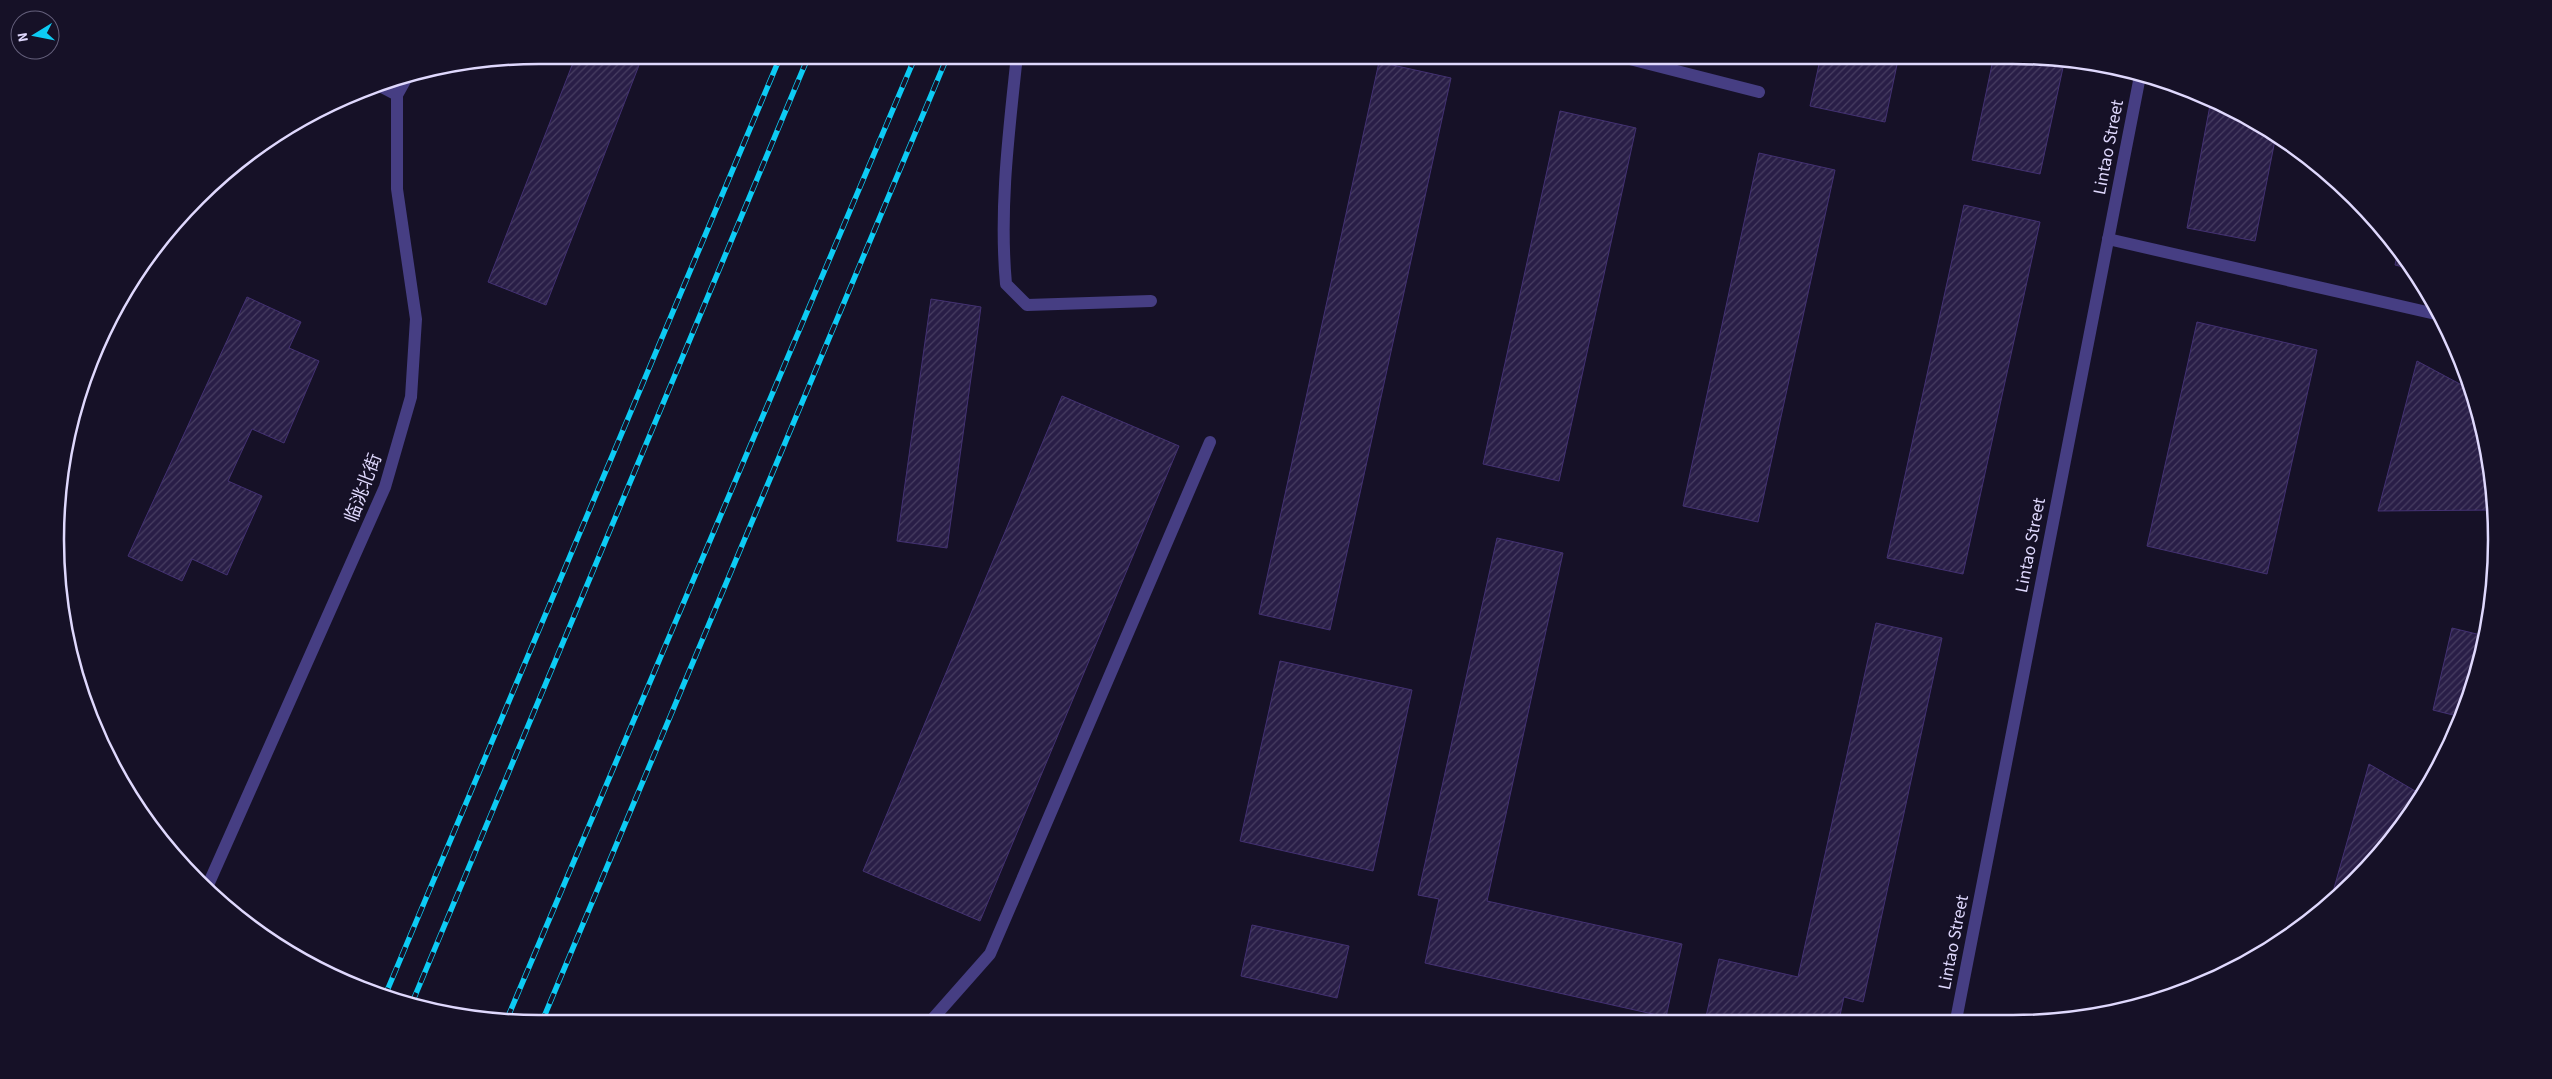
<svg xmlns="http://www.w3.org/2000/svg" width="2552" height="1079" font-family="'Source Sans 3','Noto Sans SC',sans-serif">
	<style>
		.building { fill: url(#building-hatch); stroke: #433172 }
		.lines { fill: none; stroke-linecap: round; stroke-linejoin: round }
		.service { stroke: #463e83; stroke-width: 12 }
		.minor { stroke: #463e83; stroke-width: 12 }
		.tertiary { stroke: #463e83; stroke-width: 12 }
		.rail-casing { stroke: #0dcbf4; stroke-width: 5.5 }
		.rail { stroke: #161127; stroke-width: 4; stroke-dasharray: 11; stroke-linecap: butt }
		.labels { text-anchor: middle; stroke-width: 4; stroke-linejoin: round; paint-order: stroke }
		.street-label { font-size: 18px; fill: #dfd8fd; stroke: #161127 }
		.rim { fill: none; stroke: #dfd8fd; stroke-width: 2.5 }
	</style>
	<defs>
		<pattern id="building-hatch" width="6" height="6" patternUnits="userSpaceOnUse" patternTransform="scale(1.25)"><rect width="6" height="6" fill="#291e47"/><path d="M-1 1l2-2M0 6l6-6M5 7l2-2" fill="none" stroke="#483e62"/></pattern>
	</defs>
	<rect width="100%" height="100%" fill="#161127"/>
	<!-- building -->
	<path class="building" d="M576 55H643L546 305 488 282Z
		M1821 55H1899L1885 122 1810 106Z
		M1994 55H2012L2064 63 2040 174 1972 160Z
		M1379 62 1451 78 1330 630 1259 614Z
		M2211 100 2254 120 2276 135 2255 241 2187 228Z
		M1560 111 1636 128 1559 481 1483 464Z
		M1759 153 1835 170 1758 522 1683 506Z
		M1964 205 2040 222 1963 574 1887 558Z
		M2399 247 2412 269 2395 265Z
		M247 297 301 322 289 348 319 361 284 443 252 429 228 481 262 496 227 575 192 559 182 581 128 556Z
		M931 299 981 307 947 548 897 541Z
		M2197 322 2317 350 2267 574 2147 546Z
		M2417 361 2471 390 2480 414 2496 510 2378 511Z
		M1062 396 1179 446 980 921 863 871Z
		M1497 538 1563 553 1487 901 1682 944 1666 1017 1425 963 1439 899 1418 895Z
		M1876 623 1942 638 1863 1002 1844 997 1839 1020 1705 1021 1719 959 1798 977Z
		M2452 628 2485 636 2471 695 2461 717 2433 710Z
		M1280 661 1412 690 1373 871 1240 841Z
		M2369 764 2422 795 2415 809 2329 906Z
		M1252 925 1349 946 1337 998 1241 976Z"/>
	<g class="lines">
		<!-- service -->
		<path class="service" d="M1017 55C1009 131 999 208 1006 284L1027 305 1151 301
			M1614 55 1759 92
			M2108 239 2440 315
			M929 1023 990 954 1210 442"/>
		<!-- minor -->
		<path class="minor" d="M376 84 397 95
			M208 885 385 487 411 397 416 319 397 189V95L407 77"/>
		<!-- tertiary -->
		<path class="tertiary" d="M1956 1020 2140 76"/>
		<defs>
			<path id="rail" d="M384 998 781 55
				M412 1003 809 55
				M507 1019 916 55
				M541 1024 948 55"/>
		</defs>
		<!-- rail casing -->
		<use href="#rail" class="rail-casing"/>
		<!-- rail -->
		<use href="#rail" class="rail"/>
	</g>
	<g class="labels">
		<!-- street labels -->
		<g class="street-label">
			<text transform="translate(2108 147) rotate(-79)" y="6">Lintao Street</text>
			<text transform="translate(363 488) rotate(-69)" y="6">临洮北街</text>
			<text transform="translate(2030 545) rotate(-79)" y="6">Lintao Street</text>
			<text transform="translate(1953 942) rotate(-79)" y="6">Lintao Street</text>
		</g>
	</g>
	<!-- crop -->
	<path d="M0 0H2552V1079H0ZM539 64H2013A475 475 0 0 1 2488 539V540A475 475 0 0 1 2013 1015H539A475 475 0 0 1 64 540V539A475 475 0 0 1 539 64Z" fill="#161127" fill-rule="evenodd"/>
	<path class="rim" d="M539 64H2013A475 475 0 0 1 2488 539V540A475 475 0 0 1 2013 1015H539A475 475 0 0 1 64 540V539A475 475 0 0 1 539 64Z"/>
	<!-- north arrow -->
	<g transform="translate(35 35) rotate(260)"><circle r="24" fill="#161127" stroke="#66617d"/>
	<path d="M0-4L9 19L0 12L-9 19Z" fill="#0dcbf4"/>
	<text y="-8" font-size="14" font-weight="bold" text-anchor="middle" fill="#dfd8fd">N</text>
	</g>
</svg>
